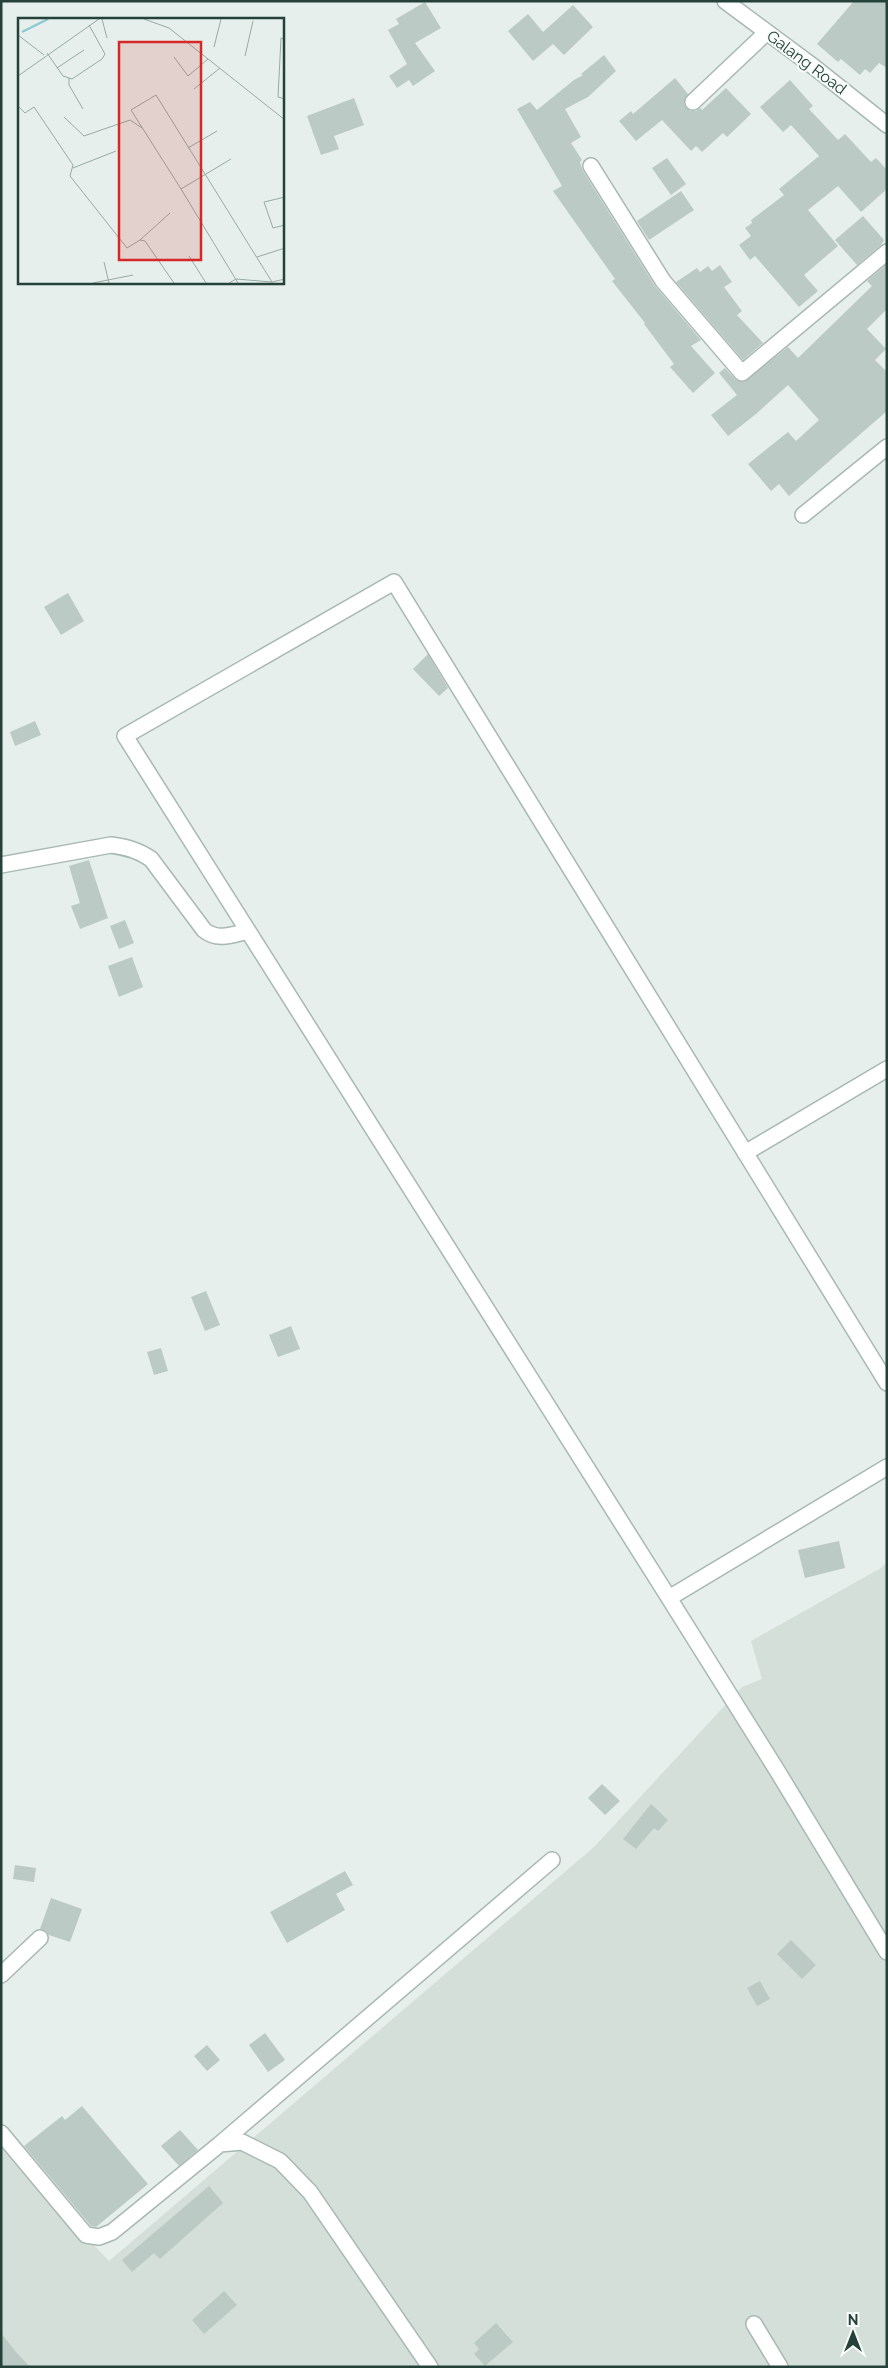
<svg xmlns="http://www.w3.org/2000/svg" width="888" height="2368" font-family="Raleway,sans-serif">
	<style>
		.built { fill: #d4dfda }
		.building { fill: #bbcac4 }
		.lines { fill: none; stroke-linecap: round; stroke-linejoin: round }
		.minor-casing { stroke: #a8b8b2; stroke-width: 18 }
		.minor { stroke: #fff; stroke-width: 15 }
		.labels { text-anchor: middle; stroke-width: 4; stroke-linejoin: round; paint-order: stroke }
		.street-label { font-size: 16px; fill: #24423a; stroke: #f7fbf9 }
		.inset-river { fill: none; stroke: #8ec9d4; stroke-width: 2.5 }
		.inset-road { fill: none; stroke: #98aaa4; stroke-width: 1 }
		.view { fill: #d62828; fill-opacity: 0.15; stroke: #d62828; stroke-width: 2.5 }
		.inset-edge { fill: none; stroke: #24423a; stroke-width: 2.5 }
	</style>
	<rect width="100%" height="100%" fill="#e6efeb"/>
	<!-- built -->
	<path class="built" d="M887 1562V2367H1V2147L109 2261 594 1847 742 1687 762 1679 751 1641 881 1568Z"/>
	<!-- building -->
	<path class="building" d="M854 1H887V68L879 63 870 73 865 69 860 75 841 59 838 62 817 44Z
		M425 2 441 28 415 43 435 71 413 86 409 80 397 88 389 76 407 64 388 30 399 24 396 19Z
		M573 5 593 27 564 55 553 44 533 61 508 31 528 14 543 32Z
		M604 55 616 71 588 97 565 109 581 137 571 143 582 160 580 162 583 171 655 286 701 340 691 346 715 373 693 393 670 367 674 364 644 324 645 323 612 281 615 279 553 191 562 186 517 109 530 102 537 110 574 80 583 75 581 74Z
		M675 78 688 94 684 104 690 111H696L700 108 702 110 726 88 751 114 727 137 723 133 702 152 696 146 691 151 662 120 636 141 619 121 631 111 633 114Z
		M790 80 813 106 809 109 838 140 845 134 871 162 876 158 887 170V189L861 212 838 186 808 210 838 246 804 275 818 291 799 307 755 256 750 260 739 245 751 236 745 228 752 223 751 220 784 195 779 189 819 156 791 125 783 132 760 107Z
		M354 98 364 125 334 136 339 149 321 155 307 116Z
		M667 158 686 184 671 195 652 168Z
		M681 191 694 210 649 240 637 221Z
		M863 216 884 240 881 245 857 265 835 240Z
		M887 264V309L867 329 886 349 875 360 887 372V411L789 496 779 484 771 491 748 464 788 432 796 441 819 420 788 385 756 414 728 436 711 415 737 395 719 373 725 368 735 379 744 382 788 347 798 358 872 286 867 281Z
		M720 265 732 282 724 287 742 311 737 315 763 343 743 360 676 282 697 268 700 272 708 266 712 271Z
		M68 593 84 621 61 635 44 607Z
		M428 654 448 688 439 696 413 669Z
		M35 721 41 735 15 746 10 732Z
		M89 860 108 918 80 929 71 906 80 903 69 866Z
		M125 920 134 943 119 949 110 926Z
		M132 957 143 987 119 997 108 966Z
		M206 1291 220 1325 205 1331 191 1297Z
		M291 1326 300 1349 278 1357 269 1335Z
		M161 1348 168 1371 154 1375 147 1352Z
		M839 1541 845 1568 805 1578 798 1550Z
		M602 1784 620 1801 605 1815 588 1798Z
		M651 1804 668 1820 658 1831 654 1828 636 1849 623 1839Z
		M15 1865 36 1868 34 1882 13 1879Z
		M345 1871 353 1885 336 1894 345 1910 287 1943 270 1912Z
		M51 1898 82 1909 70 1942 49 1935 46 1931 40 1929Z
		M791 1940 816 1965 802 1979 777 1954Z
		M760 1981 770 1999 757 2006 747 1988Z
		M265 2033 285 2060 268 2072 249 2045Z
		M207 2045 220 2060 207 2071 194 2056Z
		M82 2106 148 2184 96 2227 91 2226 24 2146 62 2116 65 2120Z
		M180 2130 198 2150 179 2166 161 2146Z
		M209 2186 223 2203 160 2259 154 2253 132 2272 122 2260Z
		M224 2291 237 2305 204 2334 192 2320Z
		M496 2323 513 2342 485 2366 474 2354 479 2349 474 2343Z
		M1 2333 16 2352 30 2367H1Z"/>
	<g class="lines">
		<defs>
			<path id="minor" d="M725 1 814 67 887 125
				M693 102 767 32
				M591 166 663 281 742 373 887 252
				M803 515 887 447
				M1 865 111 845C126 847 138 850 151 859L204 930C217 941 232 935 248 931
				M745 1153 887 1069
				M887 1467 669 1598 778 1772 887 1952
				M669 1598 125 736 394 582 887 1383
				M1 1975 40 1938
				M1 2133 86 2235 99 2237 112 2232 220 2144 242 2142 280 2161 310 2192 430 2367
				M220 2144 552 1860
				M754 2324 780 2367"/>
		</defs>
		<!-- minor casing -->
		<use href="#minor" class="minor-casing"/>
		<!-- minor -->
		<use href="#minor" class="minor"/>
	</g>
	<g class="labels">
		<!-- street labels -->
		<g class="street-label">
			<text transform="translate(807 62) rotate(37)" y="6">Galang Road</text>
		</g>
	</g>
	<!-- overview -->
	<g transform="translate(18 18)">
		<rect width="266" height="266" fill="#e6efeb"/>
		<path class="inset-river" d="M4 14 30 1"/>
		<path class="inset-road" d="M84 1 89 20M126 1 151 10 267 102M0 17 26 37M267 21 263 20 260 79 267 81M196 29 203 1M29 35 45 58 54 61 84 41 87 36 71 7M227 38 235 3M156 39 170 58 190 41M39 50 66 32M0 58 81 1M51 60V67L65 91M176 71 202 50M0 88 7 95 16 89 55 147 52 158 109 230 122 222 127 223 156 265M46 99 66 118 112 102 124 110M170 130 199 113M213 141 163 171 220 265M55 150 98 133M163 171 113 92 138 77 254 264M267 179 246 184 255 210 267 207M122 222 152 195M171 238 188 265M239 239 267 230M86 244 91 265M75 265 115 257M211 265 218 261 254 264 267 261"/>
		<path class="view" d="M101 24H183V242H101Z"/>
		<rect width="266" height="266" class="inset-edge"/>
	</g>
	<!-- border -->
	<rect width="888" height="2368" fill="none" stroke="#24423a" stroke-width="5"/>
	<!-- north arrow -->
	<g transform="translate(853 2333)" stroke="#f7fbf9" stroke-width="4" paint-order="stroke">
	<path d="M0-4L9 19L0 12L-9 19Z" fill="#24423a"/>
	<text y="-8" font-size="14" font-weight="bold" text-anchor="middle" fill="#24423a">N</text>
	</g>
</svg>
